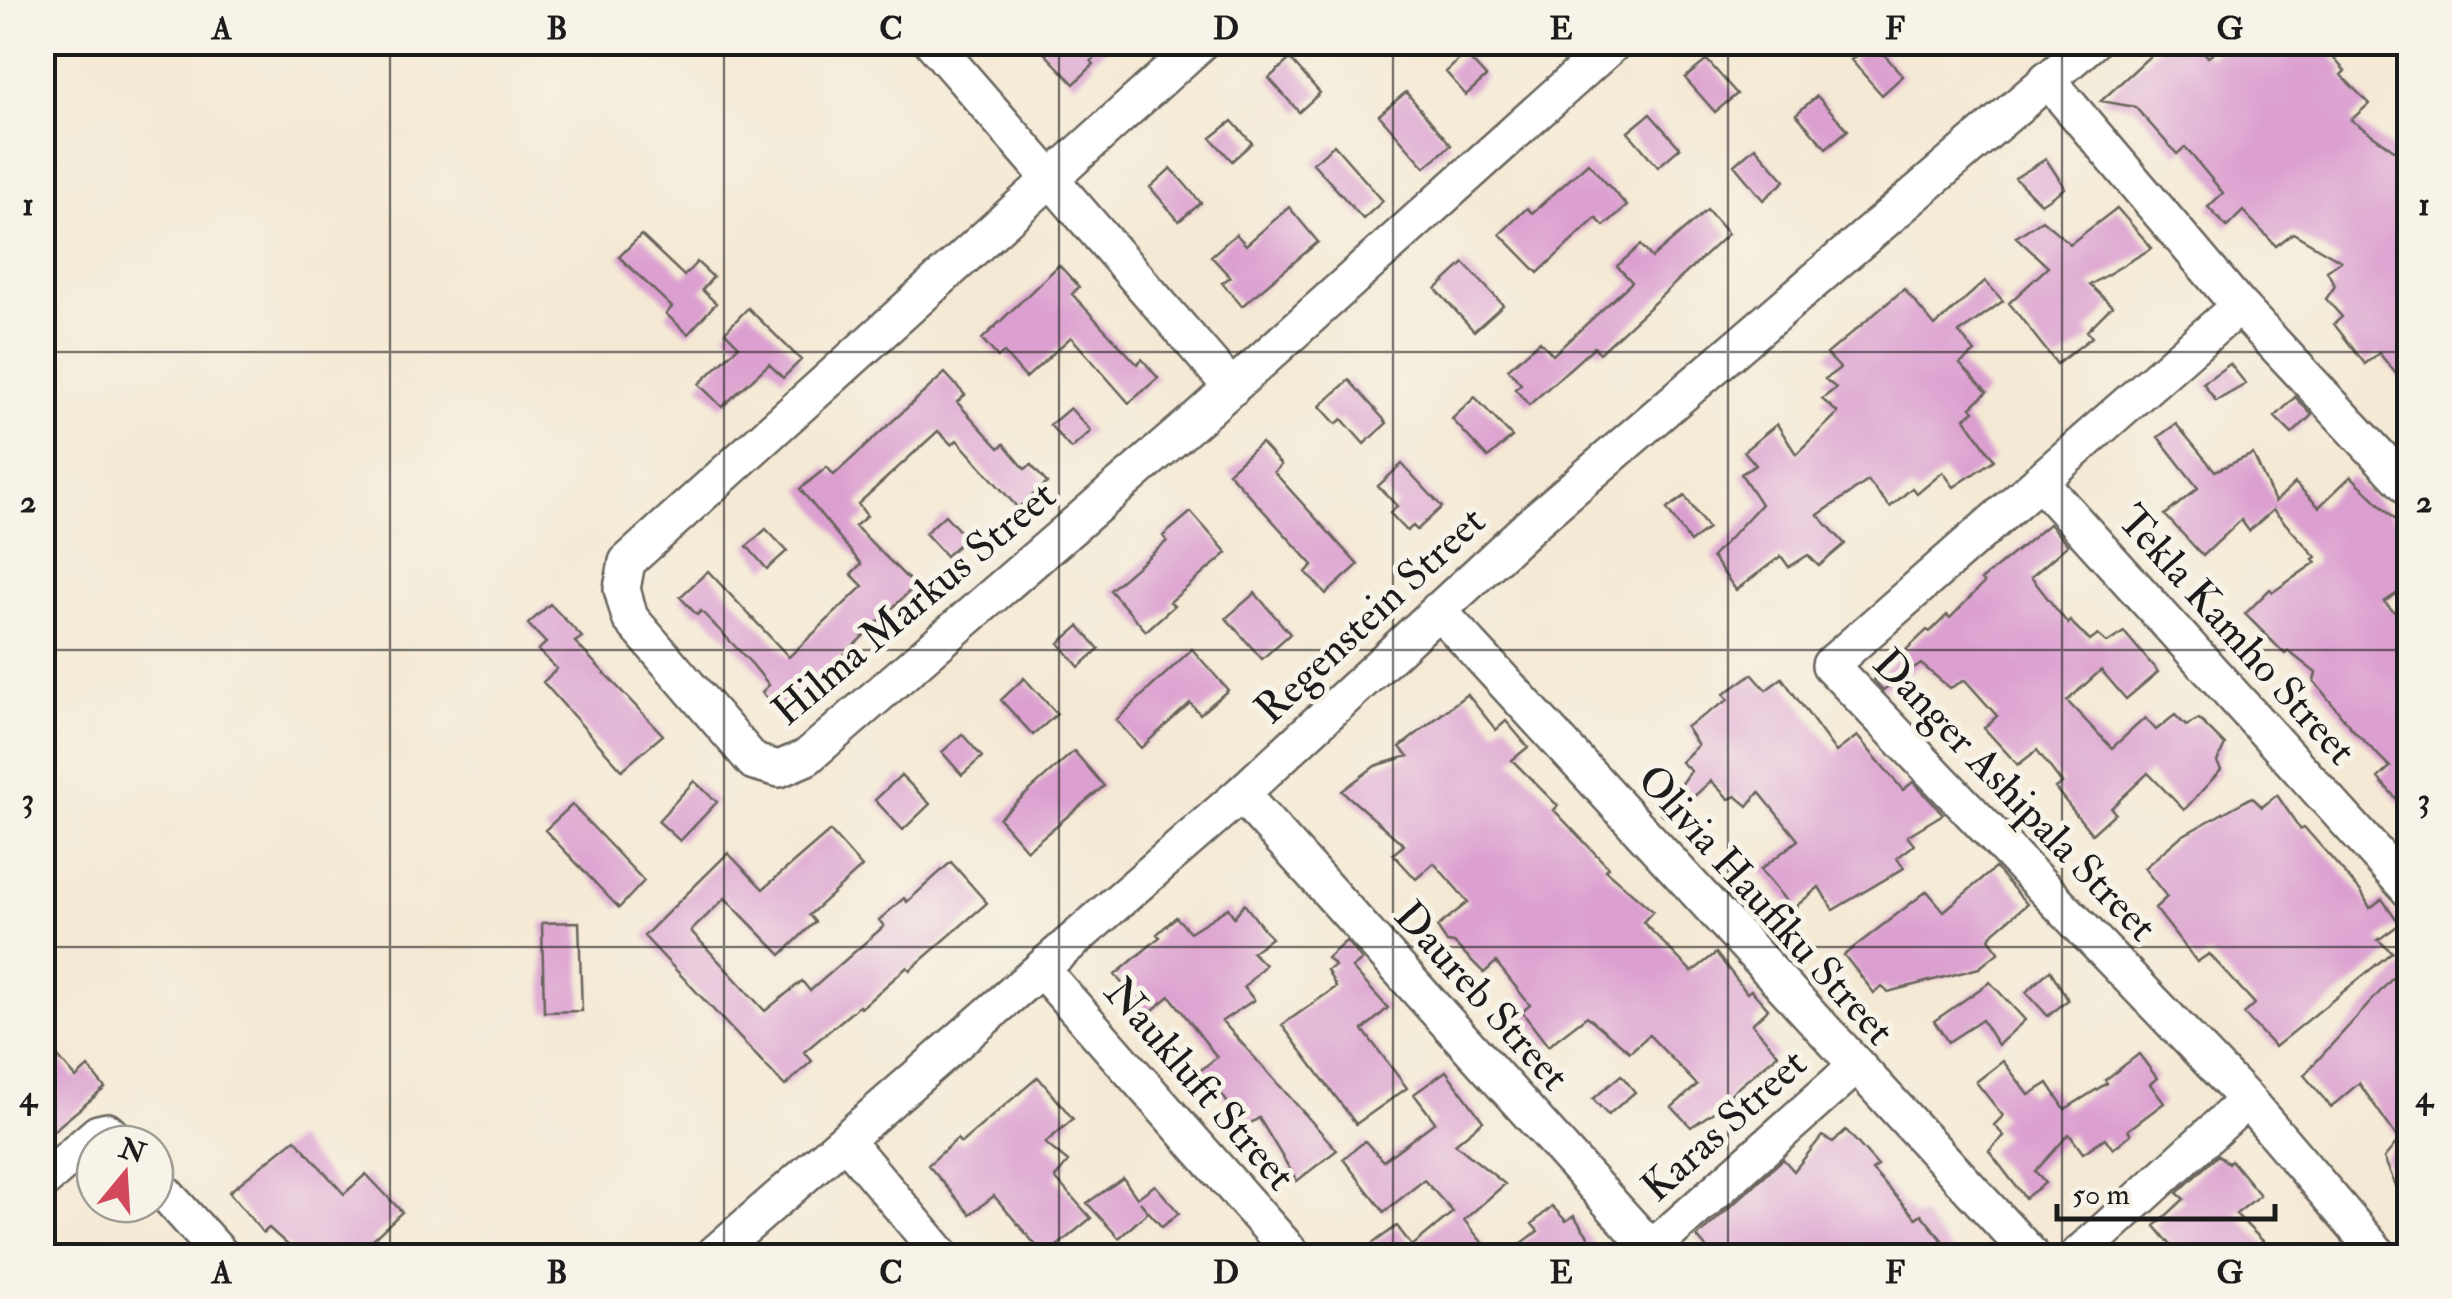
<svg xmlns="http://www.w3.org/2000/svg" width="2452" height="1299" font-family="'IM FELL Double Pica',serif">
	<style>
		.building { fill: #dca0d0 }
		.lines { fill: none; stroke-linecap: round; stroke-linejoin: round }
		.minor-casing { stroke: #68645c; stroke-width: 40 }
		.minor { stroke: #fff; stroke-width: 35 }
		.grid { fill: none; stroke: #1c1c1c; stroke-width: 2.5; stroke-opacity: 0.55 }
		.labels { text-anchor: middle; stroke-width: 10; stroke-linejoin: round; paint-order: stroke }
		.street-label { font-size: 42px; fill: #1c1c1c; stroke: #f7f3e8 }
		.neatline { fill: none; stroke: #1c1c1c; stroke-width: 4 }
		.grid-label { font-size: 32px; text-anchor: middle; font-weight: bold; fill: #1c1c1c }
	</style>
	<rect width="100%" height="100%" fill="#f7f3e8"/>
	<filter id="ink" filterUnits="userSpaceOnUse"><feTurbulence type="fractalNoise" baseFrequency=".01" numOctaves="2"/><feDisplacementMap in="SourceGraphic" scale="20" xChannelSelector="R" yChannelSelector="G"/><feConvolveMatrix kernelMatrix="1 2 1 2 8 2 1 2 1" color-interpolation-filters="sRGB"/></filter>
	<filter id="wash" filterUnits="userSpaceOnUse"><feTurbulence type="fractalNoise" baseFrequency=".0048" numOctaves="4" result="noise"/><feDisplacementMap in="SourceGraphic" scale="40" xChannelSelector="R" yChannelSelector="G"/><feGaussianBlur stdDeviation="2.25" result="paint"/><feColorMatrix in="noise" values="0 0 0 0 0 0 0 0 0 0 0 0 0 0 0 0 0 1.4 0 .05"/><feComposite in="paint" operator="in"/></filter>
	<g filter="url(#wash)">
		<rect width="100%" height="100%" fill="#f4e9d4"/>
		<g id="blocks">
			<!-- building -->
			<path class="building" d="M1034 42H1114L1091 61 1094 64 1074 84Z
				M1873 42 1903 76 1882 95 1851 60Z
				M2165 42H2196L2208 57 2230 42H2319L2345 71 2341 75 2369 104 2351 120 2397 152 2410 144V391L2379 353 2365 364 2334 324 2342 317 2326 299 2335 286 2327 271 2341 261 2293 233 2276 246 2243 211 2227 227 2208 207 2223 193 2185 147 2177 154 2135 107 2101 101Z
				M1465 54 1486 77 1466 95 1446 72Z
				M1290 59 1320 93 1299 112 1269 78Z
				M1707 60 1737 94 1715 112 1685 78Z
				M1406 92 1451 145 1425 167 1379 115Z
				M1817 96 1848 130 1826 148 1796 114Z
				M1650 114 1680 148 1658 167 1628 132Z
				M1232 121 1252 143 1232 161 1211 138Z
				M1334 145 1383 201 1363 219 1313 163Z
				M1755 147 1785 181 1763 200 1734 165Z
				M2046 159 2065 188 2041 204 2015 178Z
				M1588 163 1627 206 1604 226 1596 218 1538 273 1500 234 1527 208 1532 213Z
				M1171 168 1201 203 1179 221 1150 187Z
				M1289 207 1318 242 1242 306 1222 283 1230 277 1211 256 1236 234 1246 245Z
				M2117 208 2152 248 2090 285 2112 306 2087 331 2092 337 2057 364 2009 303 2048 267 2016 237 2042 220 2070 244Z
				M1707 210 1728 234 1600 353 1594 347 1529 405 1515 389 1521 384 1508 369 1540 341 1553 355 1632 282 1617 266 1641 245 1652 258Z
				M641 235 684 276 697 262 713 277 702 290 716 303 688 334 666 314 672 307 619 257Z
				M1464 263 1503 305 1474 331 1436 289Z
				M1059 265 1079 287 1072 294 1137 364 1142 359 1158 378 1129 403 1071 337 1026 378 1004 353 998 357 982 339Z
				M1985 281 2003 301 1959 333 1975 352 1960 364 1987 392 1971 407 1974 411 1965 418 1994 460 1954 487 1943 472 1917 494 1912 488 1890 507 1868 481 1818 515 1845 544 1819 566 1808 555 1789 567 1781 556 1736 590 1712 557 1761 504 1741 474 1756 465 1744 451 1777 424 1796 454 1838 413 1822 399 1836 388 1825 379 1840 368 1827 354 1904 289 1935 326Z
				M748 308 801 360 783 378 769 364 722 407 699 384 739 346 725 332Z
				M2230 364 2246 384 2216 401 2203 383Z
				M945 373 965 395 957 402 999 448 1004 444 1025 469 1031 465 1047 483 1018 508 957 440 952 445 938 431 858 504 867 516 855 526 915 586 782 715 762 692 769 685 752 664 701 611 697 615 680 597 708 571 789 657 863 586 851 574 861 564 800 489 827 467 834 475Z
				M1349 380 1387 423 1364 444 1342 419 1336 424 1320 406Z
				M1475 397 1512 437 1488 458 1452 419Z
				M2295 397 2312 415 2292 434 2275 417Z
				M1070 408 1091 431 1071 449 1050 425Z
				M2176 424 2215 471 2253 454 2275 502 2295 483 2319 507 2351 476 2410 534V585L2384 602 2410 627V814L2378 778 2390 767 2352 729 2314 681 2316 673 2288 651 2285 654 2245 614 2270 589 2273 592 2316 562 2313 559 2316 557 2273 510 2249 531 2241 520 2203 556 2165 515 2198 488 2158 437Z
				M1261 443 1281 465 1274 472 1358 565 1326 594 1306 572 1313 565 1228 472Z
				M1402 464 1442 507 1417 530 1413 526 1407 531 1390 513 1397 506 1378 486Z
				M1685 496 1708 529 1690 542 1667 509Z
				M1191 512 1227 553 1170 602 1174 606 1146 631 1110 590 1167 541 1163 536Z
				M945 515 966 538 946 556 925 533Z
				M2049 524 2068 545 2031 577 2068 624 2070 621 2090 641 2098 635 2107 643 2124 632 2158 672 2126 699 2101 670 2067 701 2112 748 2145 718 2156 730 2175 715 2186 726 2199 719 2225 745 2217 762 2221 770 2184 810 2148 773 2111 808 2115 813 2092 834 2055 788 2062 783 2037 750 2018 765 1984 728 1997 716 1965 680 1950 688 1921 664 1883 690 1874 680 1927 630 1930 632 1947 615 1950 618 1984 583 1981 580Z
				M766 529 787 551 767 569 747 546Z
				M1255 593 1290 634 1262 659 1226 618Z
				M550 604 582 637 575 642 663 735 622 770 543 682 557 669 538 650 546 643 528 624Z
				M1079 626 1099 649 1079 667 1059 643Z
				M1192 649 1228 690 1200 714 1190 703 1141 748 1116 720Z
				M1752 674 1766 690 1782 678 1836 752 1857 736 1903 790 1913 782 1943 814 1907 836 1914 845 1897 858 1904 868 1833 910 1819 887 1793 909 1760 870 1798 840 1759 792 1748 806 1736 796 1729 799 1711 781 1669 819 1661 813 1691 771 1681 762 1698 745 1686 727 1728 700 1724 694Z
				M1024 678 1057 714 1033 735 1001 700Z
				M1467 694 1496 730 1506 721 1528 747 1512 760 1558 806 1554 810 1608 867 1605 870 1653 911 1643 922 1692 972 1716 953 1747 993 1751 990 1768 1009 1752 1024 1778 1054 1729 1095 1733 1099 1691 1127 1672 1107 1697 1085 1649 1035 1630 1052 1587 1016 1548 1046 1522 1012 1530 1005 1496 962 1484 973 1454 943 1447 942 1437 927 1468 902 1434 863 1416 879 1393 854 1404 845 1342 791 1375 766 1408 756 1400 747Z
				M962 734 982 757 962 775 942 752Z
				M1074 751 1104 786 1027 850 999 818Z
				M901 775 930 804 903 830 875 800Z
				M694 781 717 802 680 841 658 821Z
				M2277 795 2300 829 2304 827 2362 893 2370 908 2382 899 2400 924 2378 940 2392 952 2275 1047 2244 1014 2255 1004 2209 954 2197 962 2155 908 2167 897 2144 868 2180 837 2252 797 2262 807Z
				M572 805 644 881 619 908 545 830Z
				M830 831 862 867 809 915 815 922 781 955 725 898 691 931 765 1011 802 981 810 991 884 926 879 920 904 898 907 902 951 862 987 903 910 970 907 967 861 1008 859 1006 804 1052 812 1061 785 1086 644 936 728 853 763 889Z
				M1995 868 2027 904 1994 932 1989 939 1999 952 1979 968 1888 992 1882 987 1874 993 1844 955 1927 891 1944 911Z
				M1244 904 1271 938 1252 952 1265 965 1244 987 1254 1000 1222 1021 1337 1150 1297 1181 1259 1118 1244 1127 1217 1087 1213 1090 1196 1074 1217 1057 1170 996 1148 1014 1115 975 1160 937 1157 934 1176 917 1190 932 1228 908 1234 917Z
				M579 922 582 1011 544 1012 542 923Z
				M1346 941 1362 960 1352 968 1388 1008 1363 1030 1407 1088 1356 1124 1282 1025 1336 987 1327 970 1335 966 1327 958Z
				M2410 959V1218L2384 1158 2399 1140 2359 1083 2331 1107 2304 1075Z
				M2050 970 2068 1000 2048 1016 2026 992Z
				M1990 982 2025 1020 1998 1045 1982 1020 1948 1042 1934 1021Z
				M42 1038 76 1078 88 1067 105 1088 42 1140Z
				M2139 1054 2157 1078 2150 1084 2164 1103 2128 1130 2131 1134 2113 1149 2105 1138 2083 1153 2069 1134 2035 1172 2045 1183 2025 1198 1989 1151 2004 1136 1994 1125 2003 1116 1976 1082 2003 1061 2029 1095 2048 1083 2065 1109 2107 1083 2105 1080Z
				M1446 1071 1483 1121 1455 1144 1505 1184 1464 1220 1493 1256H1355L1397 1226 1412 1246 1453 1212 1424 1180 1384 1212 1343 1159 1365 1141 1383 1161 1435 1122 1414 1094Z
				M1621 1075 1635 1092 1608 1115 1593 1099Z
				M1038 1077 1073 1119 1045 1143 1068 1162 1055 1178 1091 1218 1045 1256 994 1196 970 1214 928 1165 957 1139 961 1143Z
				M1846 1130 1878 1166 1872 1170 1916 1218 1921 1214 1955 1256H1713L1697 1237 1783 1159 1794 1171 1822 1136 1833 1142Z
				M295 1139 344 1194 366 1174 402 1212 371 1241 388 1256H300L269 1228 263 1233 229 1192Z
				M2218 1155 2228 1163 2231 1160 2260 1195 2236 1214 2278 1256H2180L2155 1226 2184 1199 2177 1193Z
				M1123 1178 1137 1198 1155 1185 1179 1213 1162 1227 1140 1202 1148 1212 1119 1238 1087 1203Z
				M1552 1206 1566 1221 1574 1216 1602 1256H1505L1538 1231 1532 1224Z"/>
		</g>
	</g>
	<g filter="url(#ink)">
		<use href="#blocks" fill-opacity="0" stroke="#68645c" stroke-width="2.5"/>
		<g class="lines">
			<defs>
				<path id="minor" d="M932 42 1232 388
					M1202 42 627 562 622 589 630 618 754 762 779 769 807 757 1200 416 1615 42
					M2047 79 2239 306 2410 489
					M2239 306 1830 665 2247 1100 2380 1256
					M2039 481 2410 891
					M1438 610 2032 1256
					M1241 794 1658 1256
					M1041 969 1294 1256
					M845 1140 942 1256
					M42 1182 98 1133 107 1131 121 1144
					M155 1182 222 1256
					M1651 1249 1855 1067
					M712 1256 1241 794 1535 521 2092 42
					M2077 1256 2247 1100"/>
			</defs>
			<!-- minor casing -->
			<use href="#minor" class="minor-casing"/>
			<!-- minor -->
			<use href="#minor" class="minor"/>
		</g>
	</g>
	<!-- grid -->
	<path class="grid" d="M390 42V1256M724 42V1256M1059 42V1256M1393 42V1256M1728 42V1256M2062 42V1256M42 352H2410M42 650H2410M42 947H2410"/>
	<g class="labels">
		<!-- street labels -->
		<g class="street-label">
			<text transform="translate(913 602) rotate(-40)" y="15">Hilma Markus Street</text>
			<text transform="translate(1369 614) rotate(-43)" y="15">Regenstein Street</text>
			<text transform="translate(2238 634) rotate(48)" y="15">Tekla Kamho Street</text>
			<text transform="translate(2016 794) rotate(46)" y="15">Danger Ashipala Street</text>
			<text transform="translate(1767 904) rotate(48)" y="15">Olivia Haufiku Street</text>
			<text transform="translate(1483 995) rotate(48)" y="15">Daureb Street</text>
			<text transform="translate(1201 1083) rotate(49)" y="15">Naukluft Street</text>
			<text transform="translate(1723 1124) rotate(-42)" y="15">Karas Street</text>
		</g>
	</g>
	<!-- margin -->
	<rect width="2452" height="1299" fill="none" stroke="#f7f3e8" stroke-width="110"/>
	<!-- north arrow -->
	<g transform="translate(125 1174) rotate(18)"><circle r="48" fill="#f7f3e8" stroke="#9f9d96" stroke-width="2.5"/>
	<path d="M0-8L18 38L0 25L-18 38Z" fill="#d1495b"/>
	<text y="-15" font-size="28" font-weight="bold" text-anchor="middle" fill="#1c1c1c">N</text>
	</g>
	<!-- scale -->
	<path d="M2057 1204v15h218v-15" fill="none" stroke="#1c1c1c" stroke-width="5"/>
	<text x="2072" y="1204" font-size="30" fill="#1c1c1c" stroke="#f7f3e8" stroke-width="8" paint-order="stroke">50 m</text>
	<rect x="55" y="55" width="2342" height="1189" class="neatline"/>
	<g class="grid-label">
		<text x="222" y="39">A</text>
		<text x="557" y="39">B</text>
		<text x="891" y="39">C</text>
		<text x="1226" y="39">D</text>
		<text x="1561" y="39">E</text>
		<text x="1895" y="39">F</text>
		<text x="2230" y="39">G</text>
		<text x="28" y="215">1</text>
		<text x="2424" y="215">1</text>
		<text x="28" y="512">2</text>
		<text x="2424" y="512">2</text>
		<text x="28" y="810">3</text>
		<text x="2424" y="810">3</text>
		<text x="28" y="1107">4</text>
		<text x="2424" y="1107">4</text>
		<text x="222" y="1283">A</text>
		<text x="557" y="1283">B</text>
		<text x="891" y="1283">C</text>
		<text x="1226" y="1283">D</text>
		<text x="1561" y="1283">E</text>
		<text x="1895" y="1283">F</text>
		<text x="2230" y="1283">G</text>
	</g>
</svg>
